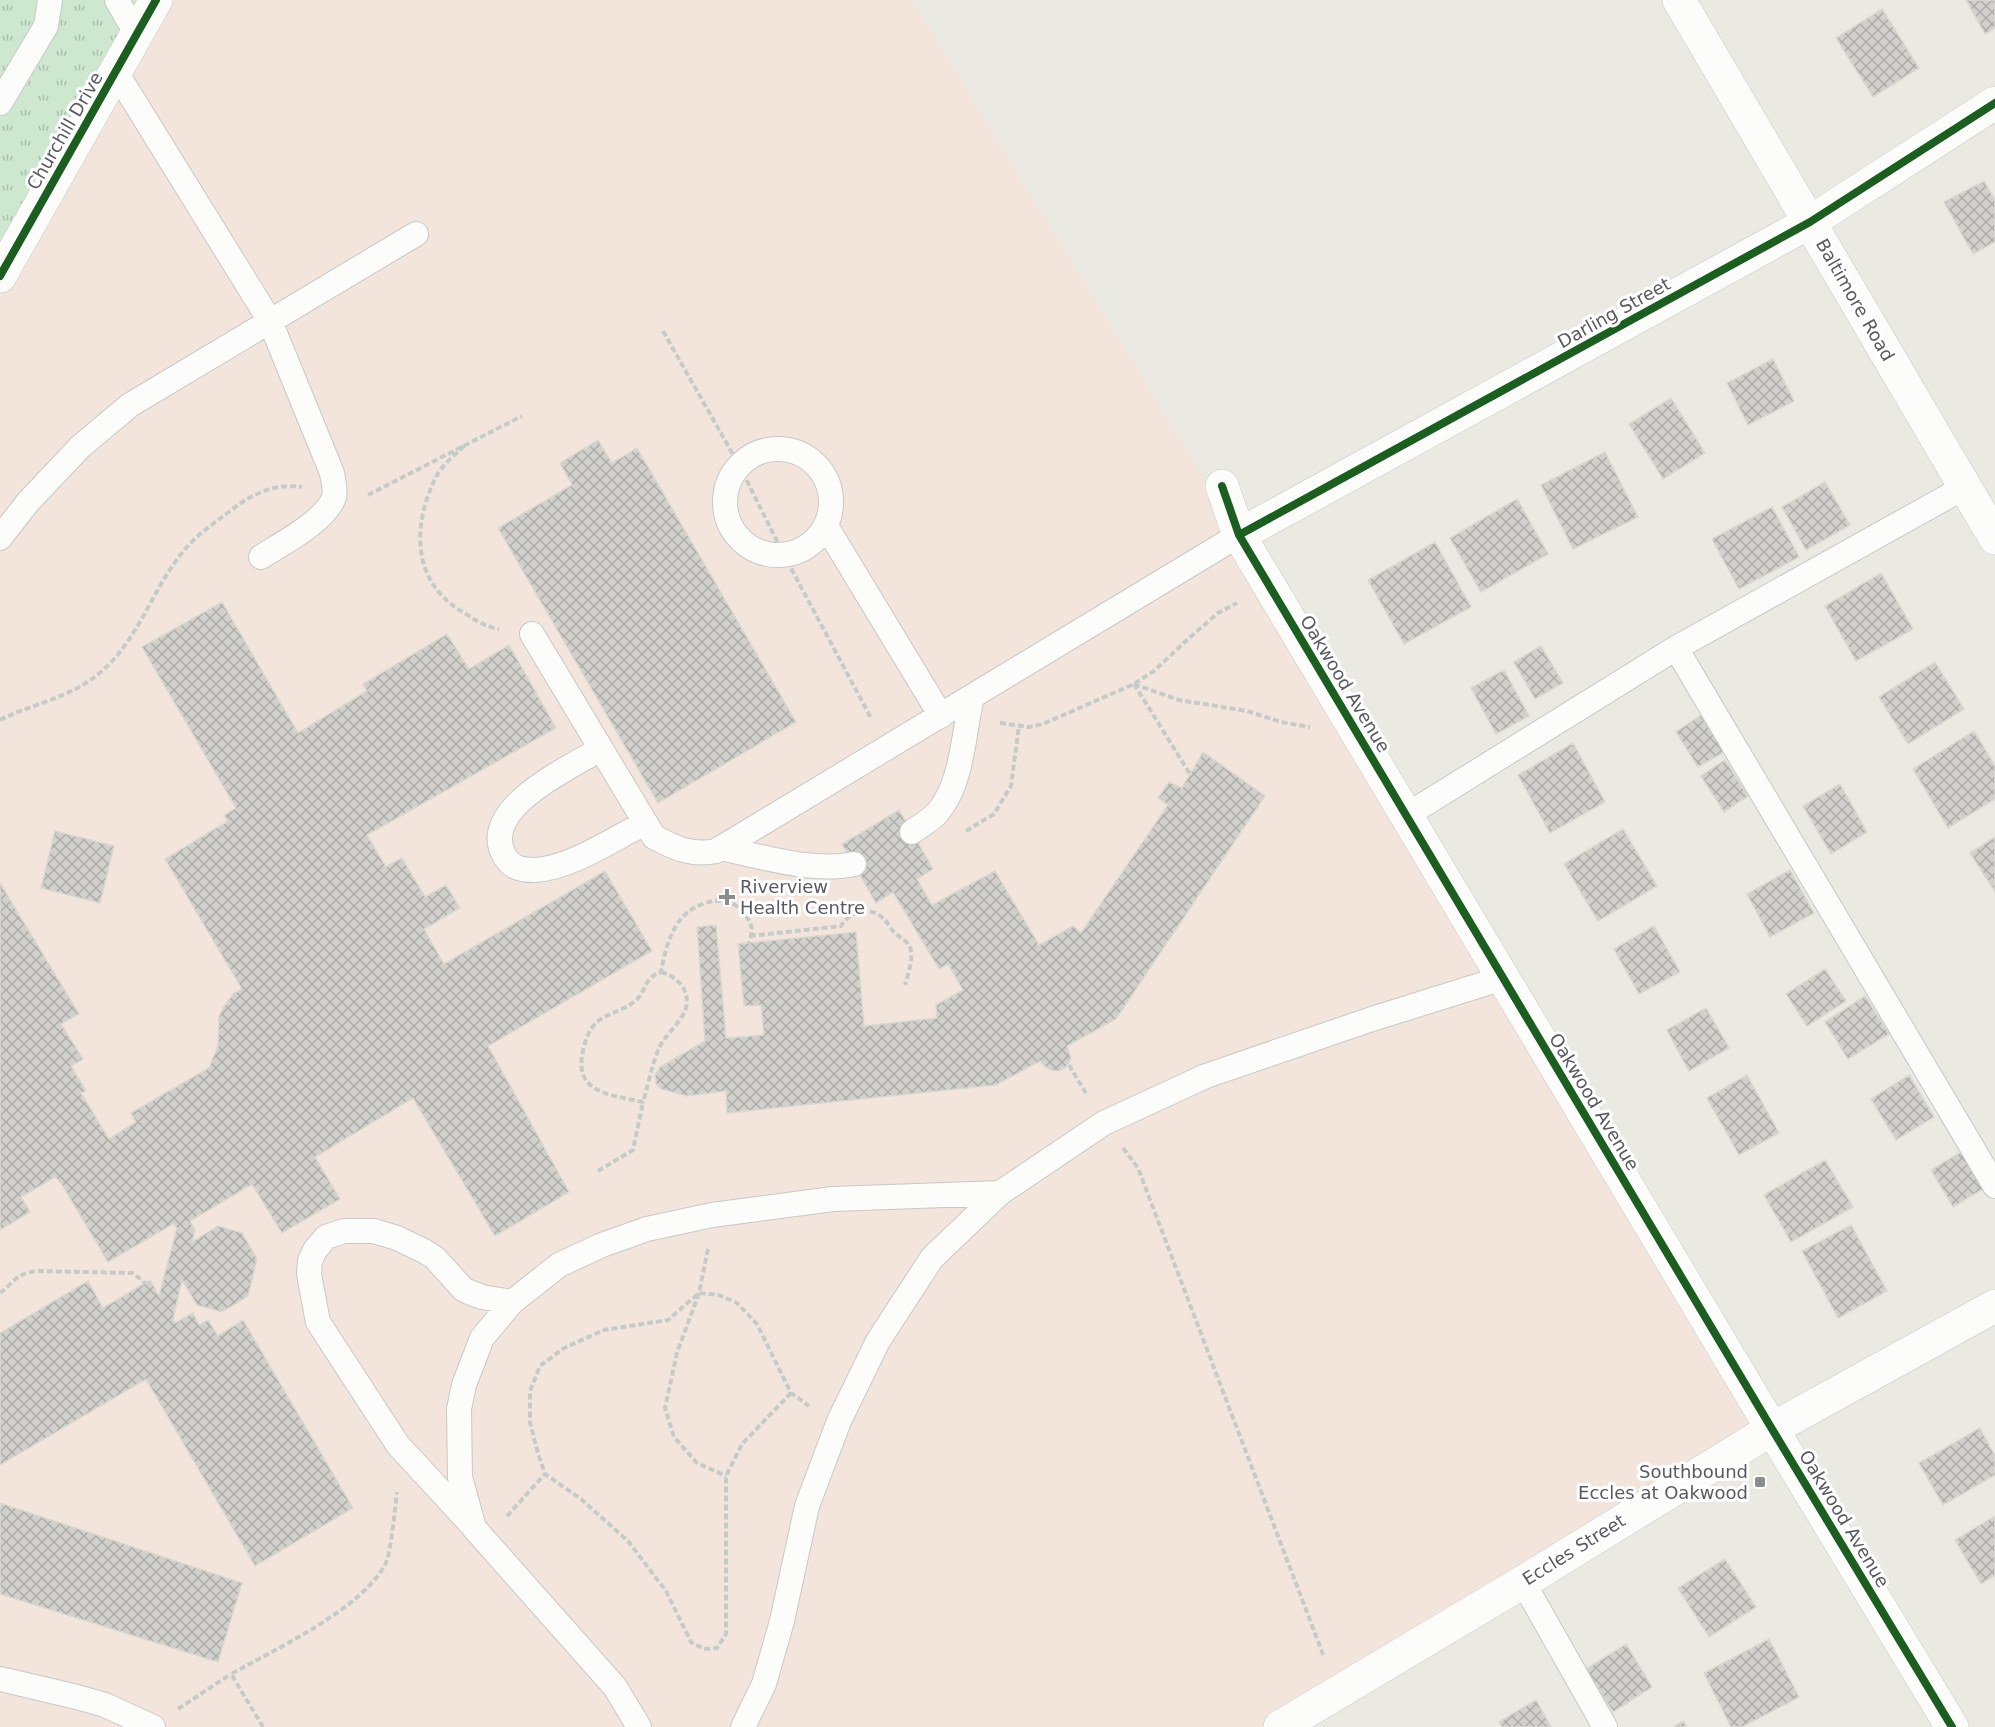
<svg xmlns="http://www.w3.org/2000/svg" width="1995" height="1727" font-family="'DejaVu Sans',sans-serif">
	<style>
		.medical { fill: #f4e5dc }
		.park { fill: url(#park-tufts) }
		.building { fill: url(#building-cross-hatch); stroke: #d9d8d1; stroke-width: 1.5 }
		.lines { fill: none; stroke-linecap: round; stroke-linejoin: round }
		.lane-casing { stroke: #c8c8c7; stroke-width: 26 }
		.street-casing { stroke: #c8c8c7; stroke-width: 34 }
		.path { stroke: #c5cbc9; stroke-width: 4; stroke-dasharray: 6 3; stroke-linecap: butt }
		.lane { stroke: #fcfcfb; stroke-width: 24 }
		.street { stroke: #fcfcfb; stroke-width: 33 }
		.cycleway-casing { stroke: #fff; stroke-width: 11 }
		.cycleway { stroke: #1b5e20; stroke-width: 8 }
		.poi-dot { fill: #8b8c8e; stroke: #fff; stroke-width: 2 }
		.labels { text-anchor: middle; stroke-width: 6; stroke-linejoin: round; paint-order: stroke }
		.street-label { font-size: 18px; fill: #585a61; stroke: #fff }
		.poi-label { font-size: 18px; fill: #585a61; stroke: #fff; text-anchor: start }
	</style>
	<defs>
		<pattern id="park-tufts" width="24" height="20" patternUnits="userSpaceOnUse" patternTransform="scale(1.5)"><rect width="24" height="20" fill="#cee8d0"/><path d="M3 7l-1-3M5 7V3M7 7l1-3M15 17l-1-3M17 17v-4M19 17l1-3" fill="none" stroke="#aabfac"/></pattern>
		<pattern id="building-cross-hatch" width="8" height="8" patternUnits="userSpaceOnUse" patternTransform="scale(1.5)"><rect width="8" height="8" fill="#d1d0cc"/><path d="M0 0l8 8M0 8l8-8" fill="none" stroke="#acaca9"/></pattern>
	</defs>
	<rect width="100%" height="100%" fill="#eae9e2"/>
	<!-- medical -->
	<path class="medical" d="M156 0H912L1239 535 1772 1429 1280 1727H0V276Z"/>
	<!-- park -->
	<path class="park" d="M0 0H156L0 276Z"/>
	<!-- building -->
	<path class="building" d="M1966 0H1995V28L1985 34Z
		M1882 9 1919 68 1873 97 1836 38Z
		M1984 181 1995 200V242L1973 254 1944 202Z
		M1773 359 1794 401 1748 425 1727 383Z
		M1671 398 1705 453 1663 479 1629 424Z
		M598 440 612 463 637 448 796 722 658 803 498 528 572 485 560 463Z
		M1605 452 1638 517 1573 549 1541 485Z
		M1825 482 1850 525 1806 550 1782 507Z
		M1517 499 1548 554 1481 592 1450 538Z
		M1772 507 1799 557 1739 589 1712 539Z
		M1435 542 1471 607 1404 644 1368 580Z
		M1881 573 1913 629 1856 661 1825 606Z
		M222 602 298 733 367 691 363 684 447 634 469 669 509 645 556 728 367 835 386 867 402 858 425 897 446 885 460 908 424 929 444 964 605 871 652 951 488 1046 569 1192 495 1236 413 1098 315 1157 340 1199 282 1233 252 1184 190 1221 195 1230 192 1242 218 1226 242 1233 257 1259 248 1296 222 1312 197 1305 182 1280 173 1319 175 1323 193 1313 199 1325 208 1320 218 1336 243 1320 353 1508 255 1566 146 1379 0 1465V1333L88 1281 103 1308 150 1280 159 1296 177 1228 173 1224 108 1262 61 1183 55 1177 21 1197 30 1212 0 1230V883L79 1014 61 1024 83 1059 71 1066 86 1091 81 1093 109 1139 136 1122 131 1113 209 1068 218 1046 219 1017 223 1008 233 994 242 989 165 859 228 821 224 815 236 808 142 647Z
		M1541 646 1563 683 1535 699 1514 662Z
		M1935 662 1964 709 1908 744 1879 697Z
		M1504 670 1529 716 1496 734 1471 688Z
		M1701 715 1724 752 1698 767 1676 732Z
		M1974 731 1995 766V799L1948 828 1913 769Z
		M1573 743 1605 802 1550 833 1518 775Z
		M1203 752 1265 796 1116 1019 1067 1046 1071 1059 1065 1068 1059 1071 1051 1070 1044 1066 1040 1061 996 1085 727 1113 726 1091 687 1096 661 1089 656 1084 655 1075 660 1067 705 1041 697 927 716 925 726 1038 764 1035 761 1005 744 1006 738 944 856 932 864 1026 937 1018 936 1005 963 990 948 964 939 969 893 892 876 903 842 844 899 810 933 869 917 879 932 905 995 871 1039 945 1073 926 1081 933 1168 805 1158 798 1169 782 1182 788Z
		M1725 760 1748 796 1724 812 1701 776Z
		M1840 784 1867 832 1831 854 1803 806Z
		M1623 829 1657 886 1598 921 1564 864Z
		M55 831 114 846 100 903 41 888Z
		M1995 837V892L1970 853Z
		M1790 870 1814 913 1770 937 1747 894Z
		M1654 926 1680 972 1639 994 1614 949Z
		M1825 969 1846 1001 1807 1026 1786 994Z
		M1865 996 1889 1034 1848 1059 1825 1022Z
		M1706 1008 1729 1048 1689 1071 1667 1030Z
		M1747 1075 1779 1133 1739 1155 1707 1098Z
		M1909 1075 1934 1117 1896 1140 1871 1099Z
		M1961 1152 1983 1189 1953 1207 1931 1170Z
		M1825 1160 1853 1207 1791 1242 1764 1195Z
		M1851 1225 1887 1291 1838 1318 1802 1251Z
		M1980 1428 1995 1456V1475L1943 1505 1919 1463Z
		M0 1503 242 1583 218 1662 0 1594Z
		M1995 1516V1575L1981 1584 1955 1540Z
		M1725 1559 1756 1607 1709 1637 1678 1588Z
		M1769 1639 1799 1697 1742 1727H1731L1704 1673Z
		M1626 1644 1652 1687 1613 1712 1586 1669Z
		M1536 1700 1551 1727H1502L1499 1722Z
		M1683 1721 1687 1727H1674Z"/>
	<g class="lines">
		<defs>
			<path id="lane" d="M117 0 137 35
				M116 72 270 321 332 473C333 480 336 491 334 497 327 520 281 544 261 557
				M0 103 46 26 50 0
				M725 502a53 53 0 1 1 106 0a53 53 0 1 1-106 0Z
				M826 526 941 716
				M0 538 28 502 80 447 130 405 416 234
				M532 634 654 837C675 848 691 856 716 851L1239 535
				M1676 648 1995 1186
				M601 749C571 767 479 808 504 855 511 868 521 870 535 870 571 868 613 839 645 823
				M1407 815 1676 648 1965 487
				M912 832C920 826 931 820 938 812 963 782 963 734 972 697
				M720 848C760 856 813 873 854 864
				M470 1523 398 1445 318 1322 309 1274 310 1261 315 1250 326 1237 344 1231H374L397 1238 424 1251 435 1258 463 1289 469 1292 482 1297 512 1302
				M1523 1582 1605 1727
				M0 1679 77 1697 105 1705 153 1727
				M639 1727 615 1687 474 1528 460 1477 459 1409 464 1385 482 1338 512 1302 559 1265 602 1245 647 1229 712 1215 833 1199 1000 1193
				M743 1727 764 1684 782 1621 807 1506 839 1421 878 1341 932 1258 1000 1193 1104 1123 1206 1076 1372 1019 1503 978"/>
			<path id="street" d="M1679 0 1995 538
				M0 276 156 0
				M1222 486 1239 535 1772 1429 1952 1727
				M1239 535 1810 222 1995 103
				M1280 1727 1523 1582 1772 1429 1995 1306"/>
		</defs>
		<!-- lane casing -->
		<use href="#lane" class="lane-casing"/>
		<!-- street casing -->
		<use href="#street" class="street-casing"/>
		<!-- path -->
		<path class="path" d="M663 331 739 465 784 555 871 718
			M464 446C454 456 442 465 436 477 413 523 411 578 458 609 471 617 484 627 499 629
			M368 495 522 416
			M1134 684 1179 700 1247 711 1281 722 1310 727
			M1134 684 1190 774
			M0 720C34 703 74 697 103 670 139 638 152 590 182 553 195 536 213 524 230 511 252 494 274 483 302 487
			M1000 723 1029 727 1043 724 1134 684 1154 671 1187 640 1218 613 1237 603
			M966 831 994 814 1011 786 1019 726
			M750 936 841 926C851 910 871 905 885 920 888 923 890 928 893 931 898 937 907 940 910 947 914 958 908 974 905 985
			M661 972C682 978 695 998 681 1018 674 1029 664 1037 659 1048 652 1065 648 1085 643 1102 612 1095 573 1094 583 1051 585 1041 589 1029 597 1022 608 1013 622 1011 634 1002 647 992 643 978 661 972 664 955 669 934 680 920 696 900 731 891 746 916 749 920 751 925 752 929 752 933 750 939 749 943
			M1069 1065 1087 1095
			M1123 1148 1138 1168 1324 1657
			M598 1171 633 1150 643 1102
			M708 1249 699 1293 677 1353 665 1408 674 1437 697 1463 726 1476
			M0 1293C15 1282 16 1273 37 1271L133 1273 145 1283
			M791 1393 742 1444 726 1476V1634L717 1648 704 1649 691 1642 666 1591 628 1541 581 1499 545 1474 537 1450 530 1422V1391L540 1366 564 1348 604 1330 668 1320 699 1293 719 1295 737 1303 757 1324 791 1393 809 1406
			M507 1516 545 1474
			M178 1709 231 1674
			M263 1727 231 1674C276 1649 360 1610 385 1565 391 1554 395 1507 397 1492"/>
		<!-- lane -->
		<use href="#lane" class="lane"/>
		<!-- street -->
		<use href="#street" class="street"/>
		<defs>
			<path id="cycleway" d="M0 276 156 0
				M1222 486 1239 535 1772 1429 1952 1727
				M1239 535 1810 222 1995 103"/>
		</defs>
		<!-- cycleway casing -->
		<use href="#cycleway" class="cycleway-casing"/>
		<!-- cycleway -->
		<use href="#cycleway" class="cycleway"/>
	</g>
	<!-- markers -->
	<g class="poi-dot">
		<path d="M724 888h6v6h6v6h-6v6h-6v-6h-6v-6h6z"/>
		<rect x="1754" y="1476" width="12" height="12" rx="3"/>
	</g>
	<g class="labels">
		<!-- street labels -->
		<g class="street-label">
			<text transform="translate(65 131) rotate(-60)" y="6">Churchill Drive</text>
			<text transform="translate(1855 300) rotate(60)" y="6">Baltimore Road</text>
			<text transform="translate(1614 313) rotate(-29)" y="6">Darling Street</text>
			<text transform="translate(1345 684) rotate(59)" y="6">Oakwood Avenue</text>
			<text transform="translate(1594 1102) rotate(59)" y="6">Oakwood Avenue</text>
			<text transform="translate(1844 1519) rotate(59)" y="6">Oakwood Avenue</text>
			<text transform="translate(1574 1550) rotate(-32)" y="6">Eccles Street</text>
		</g>
		<!-- poi labels -->
		<g class="poi-label">
			<text x="740" y="893">Riverview<tspan x="740" dy="21">Health Centre</tspan></text>
			<text x="1748" y="1478" text-anchor="end">Southbound<tspan x="1748" dy="21">Eccles at Oakwood</tspan></text>
		</g>
	</g>
</svg>
